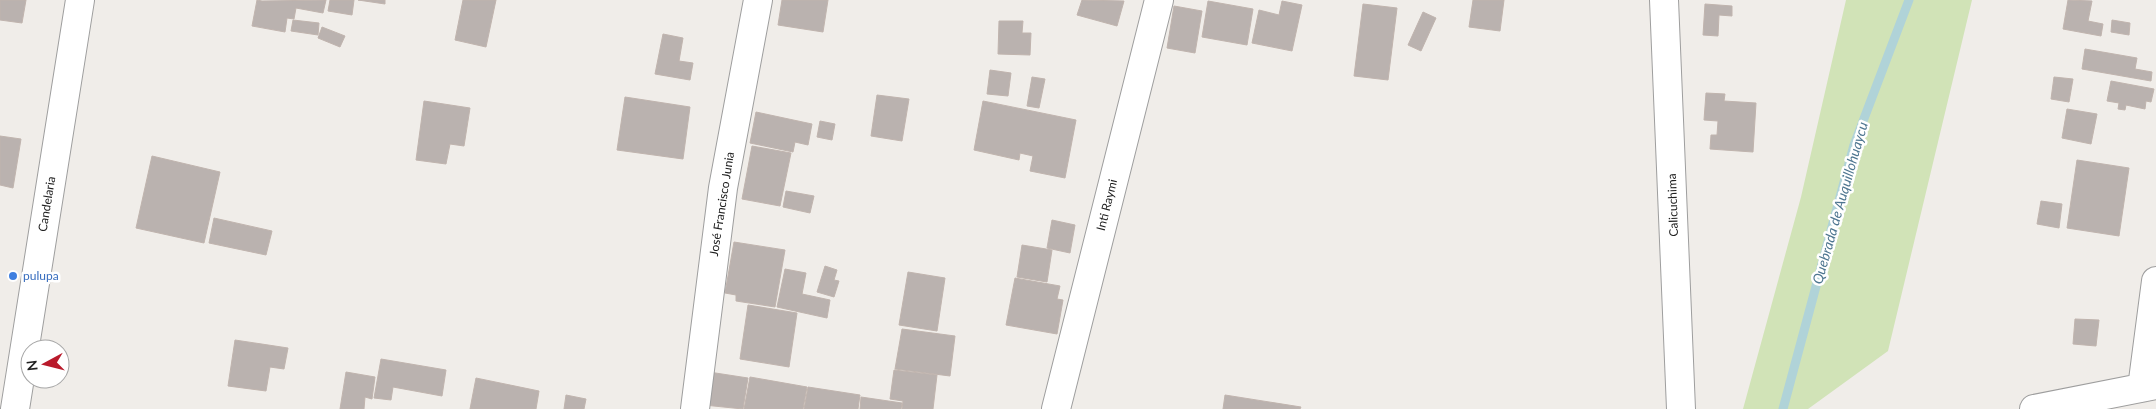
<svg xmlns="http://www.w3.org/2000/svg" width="2156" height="409" font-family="Lato,sans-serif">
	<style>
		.grass { fill: #d1e3b7 }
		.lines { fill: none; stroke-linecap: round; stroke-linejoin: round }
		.stream { stroke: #b0d3d8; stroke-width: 9 }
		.building { fill: #bab2af; stroke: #c0b4ae }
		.minor-casing { stroke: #9e9e9e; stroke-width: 30 }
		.minor { stroke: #fff; stroke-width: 28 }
		.shop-dot { fill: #3f7fe0; stroke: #fff; stroke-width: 2 }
		.labels { text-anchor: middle; stroke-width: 5; stroke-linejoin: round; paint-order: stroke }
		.street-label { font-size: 12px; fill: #212121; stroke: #fff }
		.shop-label { font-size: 12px; fill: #366cbe; stroke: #fff; text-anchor: start }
		.water-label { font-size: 14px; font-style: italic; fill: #4e7690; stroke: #fff }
	</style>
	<rect width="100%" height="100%" fill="#f0ede9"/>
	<!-- grass -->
	<path class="grass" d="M1846 0H1972L1888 351 1808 409H1743L1801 197Z"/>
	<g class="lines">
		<!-- stream -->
		<path class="stream" d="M1783 409 1854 145 1909 0"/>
	</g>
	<!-- building -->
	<path class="building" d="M0 0H26L22 23 0 20Z
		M257 0 262 1 326 0 323 13 296 8 294 19 287 18 285 32 252 26Z
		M330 0H354L352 15 328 11Z
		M358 0H385V4Z
		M463 0H496L486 47 455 40Z
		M782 0H828L823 32 778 25Z
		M1082 0 1124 1 1117 26 1077 15Z
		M1473 0H1504L1500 31 1469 27Z
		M2068 0 2092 1 2088 21 2103 24 2101 36 2063 29Z
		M1208 1 1253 9 1247 45 1202 37Z
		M1282 1 1302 5 1292 51 1252 43 1259 10 1279 15Z
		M1363 4 1397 8 1388 80 1354 76Z
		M1705 4 1732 6V16L1719 15 1718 36 1703 35Z
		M1174 6 1202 11 1195 53 1167 48Z
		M1423 12 1436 18 1421 51 1408 45Z
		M293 20 319 23 318 35 291 31Z
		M2112 20 2130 23 2129 35 2111 32Z
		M999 21H1023L1022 33H1031L1030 55 998 54Z
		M322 27 345 36 340 47 318 38Z
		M663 34 683 38 679 61 693 63 690 80 655 74Z
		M2085 49 2137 58 2135 69 2152 72 2151 81 2082 69Z
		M990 70 1011 73 1008 96 987 94Z
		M1032 77 1045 79 1039 108 1027 106Z
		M2054 77 2073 79 2069 102 2051 99Z
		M2111 81 2154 89 2151 102 2146 101 2145 109 2126 105 2125 110 2118 109 2119 103 2107 101Z
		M1706 93 1725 94 1724 101 1756 103 1753 152 1710 149 1711 135H1717L1718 121 1704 120Z
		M877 95 909 99 902 141 871 136Z
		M625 97 690 107 683 159 617 150Z
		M424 101 470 108 464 146 450 144 446 164 416 160Z
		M983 101 1076 120 1065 178 1030 171 1033 156 1020 153 1019 160 974 150Z
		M2067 109 2097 114 2091 144 2062 138Z
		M756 112 812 124 808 145 795 142 793 152 750 143Z
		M820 121 835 124 832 140 817 137Z
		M0 136 21 139 13 188 0 185Z
		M752 146 791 153 780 206 742 199Z
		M152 156 220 172 204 243 136 228Z
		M2077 160 2129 168 2119 236 2067 228Z
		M786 191 814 196 810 213 783 207Z
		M2041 201 2062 204 2059 228 2037 224Z
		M214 218 272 231 266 255 209 243Z
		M1052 220 1075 225 1070 253 1047 248Z
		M734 242 785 250 775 307 736 301V295L725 293Z
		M1022 245 1052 250 1047 282 1017 277Z
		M825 266 837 270 834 280 839 281 834 297 817 292Z
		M785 269 806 273 802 294 830 300 827 318 777 307Z
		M908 272 945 278 937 331 899 325Z
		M1015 278 1060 286 1057 299 1063 300 1057 334 1006 325Z
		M748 305 797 313 789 367 740 359Z
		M2075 319 2099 320 2096 346 2073 344Z
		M902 329 955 336 950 376 895 369Z
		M235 340 288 348 284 369 270 367 266 391 228 386Z
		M381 359 446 370 442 396 393 387 391 400 374 398Z
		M894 370 937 375 933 409H902L903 401 890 399Z
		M346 372 375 377 372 399 365 397 364 409H340Z
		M709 372 748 378 743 409 704 405Z
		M750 377 807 387 803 409H744Z
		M476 378 539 391 536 409H470Z
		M808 387 860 395 858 409H804Z
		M566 395 586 399 584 409H564Z
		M1225 395 1301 407 1300 409H1223Z
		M861 397 902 403 901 409H860Z"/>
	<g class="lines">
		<defs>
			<path id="minor" d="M1664 0 1681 409
				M2142 388 2156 281
				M15 409 80 0
				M695 409 723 188 758 0
				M1056 409 1159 0
				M2034 409 2156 385"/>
		</defs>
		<!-- minor casing -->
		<use href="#minor" class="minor-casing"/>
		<!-- minor -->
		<use href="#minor" class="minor"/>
	</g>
	<!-- markers -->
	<circle class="shop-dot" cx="13" cy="276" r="5"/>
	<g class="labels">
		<!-- street labels -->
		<g class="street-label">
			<text transform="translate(47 204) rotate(-81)" y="4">Candelaria</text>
			<text transform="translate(722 204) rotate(-81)" y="4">José Francisco Junia</text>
			<text transform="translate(1107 205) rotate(-76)" y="4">Inti Raymi</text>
			<text transform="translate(1673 205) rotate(-92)" y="4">Calicuchima</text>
		</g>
		<!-- shop labels -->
		<g class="shop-label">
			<text x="23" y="280">pulupa</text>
		</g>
		<!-- water labels -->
		<g class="water-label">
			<text transform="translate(1840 203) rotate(-74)" y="5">Quebrada de Auquillohuaycu</text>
		</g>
	</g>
	<!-- north arrow -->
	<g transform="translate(45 364) rotate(263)"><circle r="24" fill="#ffffff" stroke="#a6a6a6"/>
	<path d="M0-4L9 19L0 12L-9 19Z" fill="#b91a2b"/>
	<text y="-8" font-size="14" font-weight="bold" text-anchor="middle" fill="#212121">N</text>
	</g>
</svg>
